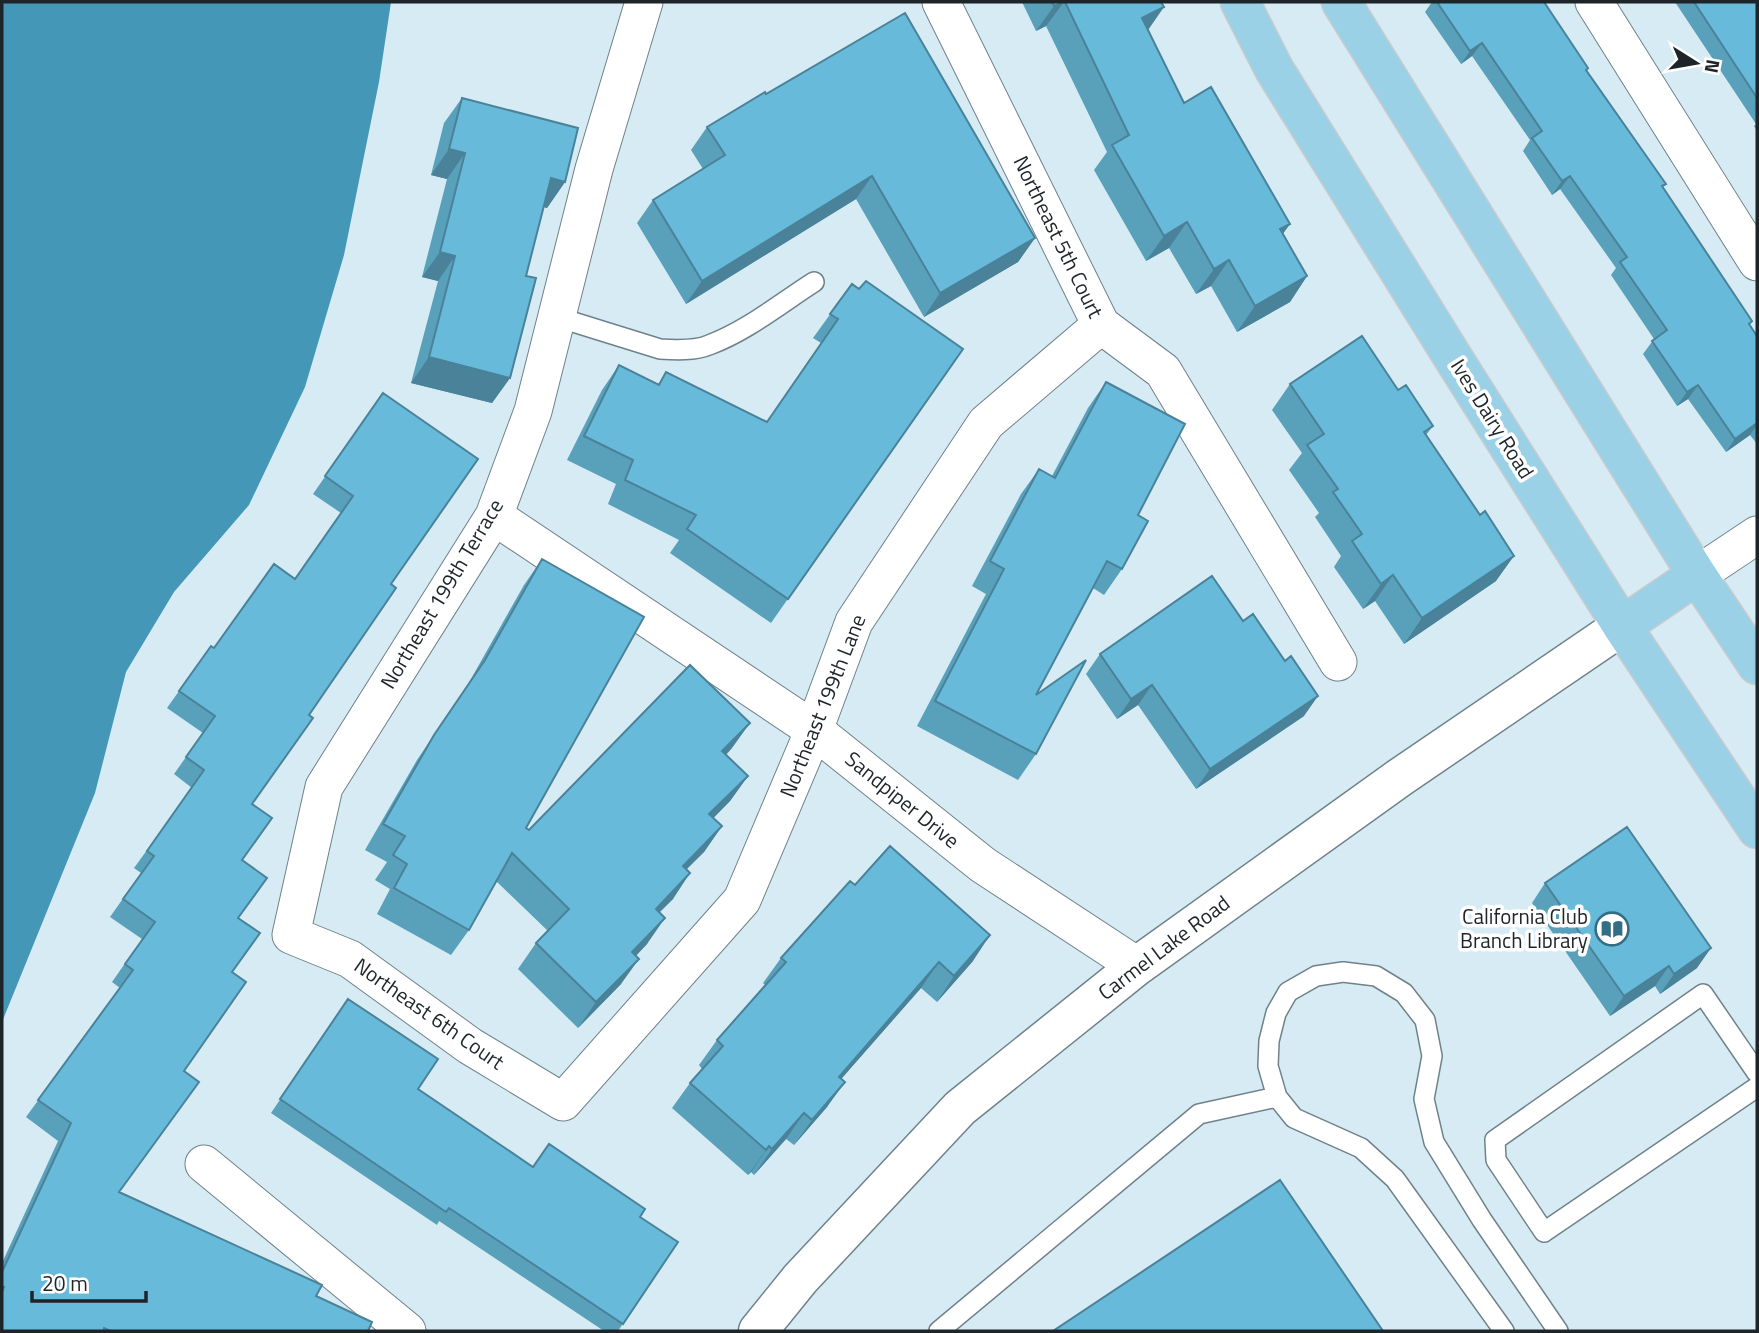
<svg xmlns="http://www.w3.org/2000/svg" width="1759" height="1333" font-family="'Titillium Web',sans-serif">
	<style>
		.water { fill: #4497b6 }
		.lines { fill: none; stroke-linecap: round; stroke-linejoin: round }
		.lane-casing { stroke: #6f828a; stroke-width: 22 }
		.street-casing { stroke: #6f828a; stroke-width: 39 }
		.secondary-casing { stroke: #6f828a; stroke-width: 41 }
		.primary-casing { stroke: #c9cbcc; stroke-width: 41 }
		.lane { stroke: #fff; stroke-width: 19 }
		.street { stroke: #fff; stroke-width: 37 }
		.secondary { stroke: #fff; stroke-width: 38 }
		.primary { stroke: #9ad1e6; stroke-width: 38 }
		.wall { fill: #59a0bb }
		.shaded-wall { fill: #498299 }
		.building { fill: #68bada; stroke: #498299; stroke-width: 2 }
		.labels { text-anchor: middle; stroke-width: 7; stroke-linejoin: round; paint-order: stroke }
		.street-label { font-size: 21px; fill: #1e2529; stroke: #fff }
		.poi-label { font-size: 21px; fill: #1e2529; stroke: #fff; text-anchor: end }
	</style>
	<rect width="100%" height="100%" fill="#d6ebf4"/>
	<!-- water -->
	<path class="water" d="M2 2H391L379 82 344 255 305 387 249 505 174 592 126 672 95 793 2 1022Z"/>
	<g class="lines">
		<defs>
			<path id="lane" d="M557 317 660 349C675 350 695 351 709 345 747 331 781 303 814 282
				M1757 1073 1703 994 1495 1140 1496 1160 1544 1232 1757 1087
				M939 1331 1199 1114 1277 1097
				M1504 1331 1395 1179 1361 1148 1294 1118 1277 1097 1268 1066 1269 1041 1276 1013 1288 992 1316 976 1343 972 1376 976 1404 993 1425 1020 1432 1056 1424 1099 1434 1142 1482 1220 1558 1331"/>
			<path id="street" d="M644 2 594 169 533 411 494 516 324 787 291 935 350 959 470 1046 563 1102 742 900 814 730 854 622 986 423 1101 325
				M941 2 1101 325 1163 371 1338 662
				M1594 2 1757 262
				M494 516 814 730 983 865 1137 966
				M1697 575 1757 535
				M204 1164 407 1331"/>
			<path id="secondary" d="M758 1331 800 1279 960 1108 1137 966 1399 778 1622 626"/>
			<path id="primary" d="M1240 2 1274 69 1452 356 1622 626 1757 829
				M1341 2 1697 575 1757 665
				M1622 626 1697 575"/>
		</defs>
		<!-- lane casing -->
		<use href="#lane" class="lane-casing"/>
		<!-- street casing -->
		<use href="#street" class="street-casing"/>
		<!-- secondary casing -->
		<use href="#secondary" class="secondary-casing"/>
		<!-- primary casing -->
		<use href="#primary" class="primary-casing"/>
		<!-- lane -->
		<use href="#lane" class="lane"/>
		<!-- street -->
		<use href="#street" class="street"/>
		<!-- secondary -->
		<use href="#secondary" class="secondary"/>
		<!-- primary -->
		<use href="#primary" class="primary"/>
	</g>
	<!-- wall -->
	<path class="wall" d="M1022 2H1161L1148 30 1184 103 1290 224 1283 233 1307 276 1290 302 1237 332 1211 286 1196 294 1169 248 1146 261 1094 170 1107 152 1046 26 1036 31Z
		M1432 2H1544L1586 71 1666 184 1663 187 1757 336V444L1750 435 1726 452 1688 399 1677 406 1643 354 1654 339 1611 275 1616 268 1560 189 1552 195 1523 151 1530 140 1472 56 1461 64 1425 12Z
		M1675 2H1757V131L1754 126 1756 124Z
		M766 94 1035 238 1018 262 924 317 856 199 686 304 637 223 653 200 703 169 691 150 707 127Z
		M462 98 565 182 547 208 544 207 526 276 510 378 492 403 411 383 438 281 422 277 447 179 431 175 444 123Z
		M852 284 963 349 771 623 670 553 679 540 608 504 616 484 567 460 602 390 619 365 658 385 666 372 767 422 821 343 813 338Z
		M1106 382 1138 515 1122 569 1104 595 1093 588 1036 695V754L1018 780 917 726 986 594 972 586 1021 494 1039 469 1052 476 1088 408Z
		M1290 384 1398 390 1433 426 1426 435 1496 581 1404 644 1375 601 1363 609 1334 567 1341 556 1315 517 1319 513 1289 470 1302 453 1272 410Z
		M383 393 391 584 252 804 242 860 239 918 232 972 184 1071 119 1192 316 1296 368 1331H2V1263L58 1141 26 1117 120 988 112 982 142 939 110 917 141 873 134 868 192 788 174 774 203 733 167 708 211 646 214 648 295 579 341 513 313 494Z
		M542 559 526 828 529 830 732 748 726 755 748 776 730 801 713 818 722 826 704 852 686 869 673 899 659 912 647 944 636 956 621 984 578 1028 518 969 536 943 548 931 496 881 469 930 451 955 377 914 390 889 375 880 387 862 365 850 417 760 467 686 524 585Z
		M1243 621 1304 716 1196 789 1138 705 1117 719 1086 674 1100 654Z
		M1545 883 1697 968 1660 994 1655 986 1610 1016 1532 903Z
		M855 885 973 961 937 1002 921 988 841 1079 827 1107 794 1145 786 1139 754 1175 751 1172 748 1175 672 1108 690 1083 702 1069 699 1065 717 1040 765 985 763 983 781 958Z
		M348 999 418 1089 533 1167 640 1217 678 1242 618 1331H604L439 1221 437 1225 271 1113Z"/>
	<!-- shaded-wall -->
	<path class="shaded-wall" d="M1064 2 1046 26 1036 31 1054 6Z
		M1164 7 1146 33 1142 18Z
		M1482 43 1472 56 1461 64 1470 51Z
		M449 149 465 153 447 179 431 175Z
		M872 176 856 199 686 304 702 281Z
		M1570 176 1560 189 1552 195 1562 181Z
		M551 178 565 182 547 208 533 204Z
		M1187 222 1169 248 1146 261 1164 236Z
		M1290 224 1272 249 1280 229Z
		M1035 238 1018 262 924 317 940 293Z
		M440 252 455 256 438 281 422 277Z
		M1229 260 1211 286 1196 294 1214 269Z
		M1307 276 1290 302 1237 332 1255 306Z
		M429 357 510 378 492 403 411 383Z
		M1698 385 1688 399 1677 406 1687 392Z
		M1757 423V425L1750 435 1726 452 1735 439Z
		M1514 556 1496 581 1404 644 1422 618Z
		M1393 575 1375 601 1363 609 1381 584Z
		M1152 685 1138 705 1117 719 1131 699Z
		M1318 696 1304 716 1196 789 1210 769Z
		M750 723 732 748 704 777 722 751Z
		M748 776 730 801 692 840 709 814Z
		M722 826 704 852 665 891 683 866Z
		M690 873 673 899 638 934 656 909Z
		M665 918 647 944 614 978 632 952Z
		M990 935 973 961 937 1002 954 976Z
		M1711 948 1697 968 1660 994 1674 974Z
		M639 959 621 984 578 1028 596 1002Z
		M939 962 921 988 821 1102 839 1077Z
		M1669 966 1655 986 1610 1016 1624 996Z
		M845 1082 827 1107 794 1145 812 1120Z
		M804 1113 786 1139 754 1175 772 1149Z
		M769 1146 751 1172 748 1175 766 1150Z"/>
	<!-- building -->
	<path class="building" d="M1052 2H1063L1054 6Z
		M1065 2H1161L1164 7 1142 18 1184 103 1211 87 1290 224 1280 229 1307 276 1255 306 1229 260 1214 269 1187 222 1164 236 1112 145 1129 135Z
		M1437 2H1544L1588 68 1586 70 1666 184 1662 186 1752 321 1749 324 1757 336V423L1735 439 1698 385 1687 392 1652 341 1667 330 1620 262 1627 257 1570 176 1562 181 1532 138 1542 131 1482 43 1470 51Z
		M1694 2H1757V98Z
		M905 13 1035 238 940 293 872 176 702 281 653 200 725 155 707 127 765 92 766 94Z
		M462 98 578 128 565 182 551 178 526 276 536 278 510 378 429 357 455 256 440 252 465 153 449 149Z
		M866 281 963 349 788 599 687 529 696 515 625 480 633 460 584 436 619 365 659 385 666 372 767 422 838 319 830 314 852 284 859 289Z
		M1362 336 1398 390 1406 385 1433 426 1424 432 1480 515 1485 511 1514 556 1422 618 1393 575 1381 584 1352 541 1362 534 1333 492 1338 489 1307 445 1324 434 1290 384Z
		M1106 382 1185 424 1138 515 1148 521 1122 569 1107 561 1036 695 1086 660 1036 754 935 701 1004 569 990 561 1039 469 1055 478Z
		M383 393 478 459 391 584 396 588 309 715 313 718 252 804 272 818 242 860 267 878 238 918 260 933 232 972 246 982 184 1071 199 1082 119 1192 322 1285 316 1296 372 1322 368 1331H111L104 1328 103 1331H2V1292L4 1287 2 1286V1272L71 1123 38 1100 133 970 125 964 155 922 123 899 154 856 147 851 204 770 186 757 215 716 179 691 211 646 214 648 274 564 295 579 353 496 325 476Z
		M542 559 644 617 526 828 529 830 690 665 750 723 722 751 748 776 709 814 722 826 683 866 690 873 656 909 665 918 632 952 639 959 596 1002 536 943 569 909 512 853 469 930 394 888 407 864 393 855 405 836 383 824 434 735 485 660Z
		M1212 576 1243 621 1253 614 1285 661 1291 656 1318 696 1210 769 1152 685 1131 699 1100 654Z
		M1627 827 1711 948 1674 974 1669 966 1624 996 1545 883Z
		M890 846 990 935 954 976 939 962 839 1077 845 1082 812 1120 804 1113 772 1149 769 1146 766 1150 690 1083 723 1046 717 1040 786 962 781 958 850 881 855 885Z
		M348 999 438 1059 418 1089 533 1167 549 1144 645 1209 640 1217 678 1242 623 1324 449 1208 446 1212 280 1099Z
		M1280 1180 1383 1331H1053Z"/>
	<!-- icons -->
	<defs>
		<symbol id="library-ring" viewBox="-11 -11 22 22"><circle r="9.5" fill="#fff" stroke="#326e85" stroke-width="1.5"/><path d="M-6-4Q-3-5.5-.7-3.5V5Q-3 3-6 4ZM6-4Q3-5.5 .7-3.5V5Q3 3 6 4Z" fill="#326e85"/></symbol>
	</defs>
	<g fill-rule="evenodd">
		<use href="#library-ring" x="1593" y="910" width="38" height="38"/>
	</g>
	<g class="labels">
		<!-- street labels -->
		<g class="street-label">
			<text transform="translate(1058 237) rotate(64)" y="7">Northeast 5th Court</text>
			<text transform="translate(1492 419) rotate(58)" y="7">Ives Dairy Road</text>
			<text transform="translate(442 594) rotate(-59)" y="7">Northeast 199th Terrace</text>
			<text transform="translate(823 706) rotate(-68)" y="7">Northeast 199th Lane</text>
			<text transform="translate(902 800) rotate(39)" y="7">Sandpiper Drive</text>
			<text transform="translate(1164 948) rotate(-37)" y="7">Carmel Lake Road</text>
			<text transform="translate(429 1014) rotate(35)" y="7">Northeast 6th Court</text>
		</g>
		<!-- poi labels -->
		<g class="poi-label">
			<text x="1588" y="924">California Club<tspan x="1588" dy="24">Branch Library</tspan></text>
		</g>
	</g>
	<!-- border -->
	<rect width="1759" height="1333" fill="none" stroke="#1e2529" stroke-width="7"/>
	<!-- north arrow -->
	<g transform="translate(1696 63) rotate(101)" stroke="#ffffff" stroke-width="5" paint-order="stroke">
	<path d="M0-5L12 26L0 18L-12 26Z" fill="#1e2529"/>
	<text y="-10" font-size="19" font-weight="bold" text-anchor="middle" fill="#1e2529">N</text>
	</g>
	<!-- scale -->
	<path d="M32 1291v10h114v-10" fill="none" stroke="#1e2529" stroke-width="3.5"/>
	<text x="42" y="1291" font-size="21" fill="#1e2529" stroke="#ffffff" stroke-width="5" paint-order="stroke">20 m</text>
</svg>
